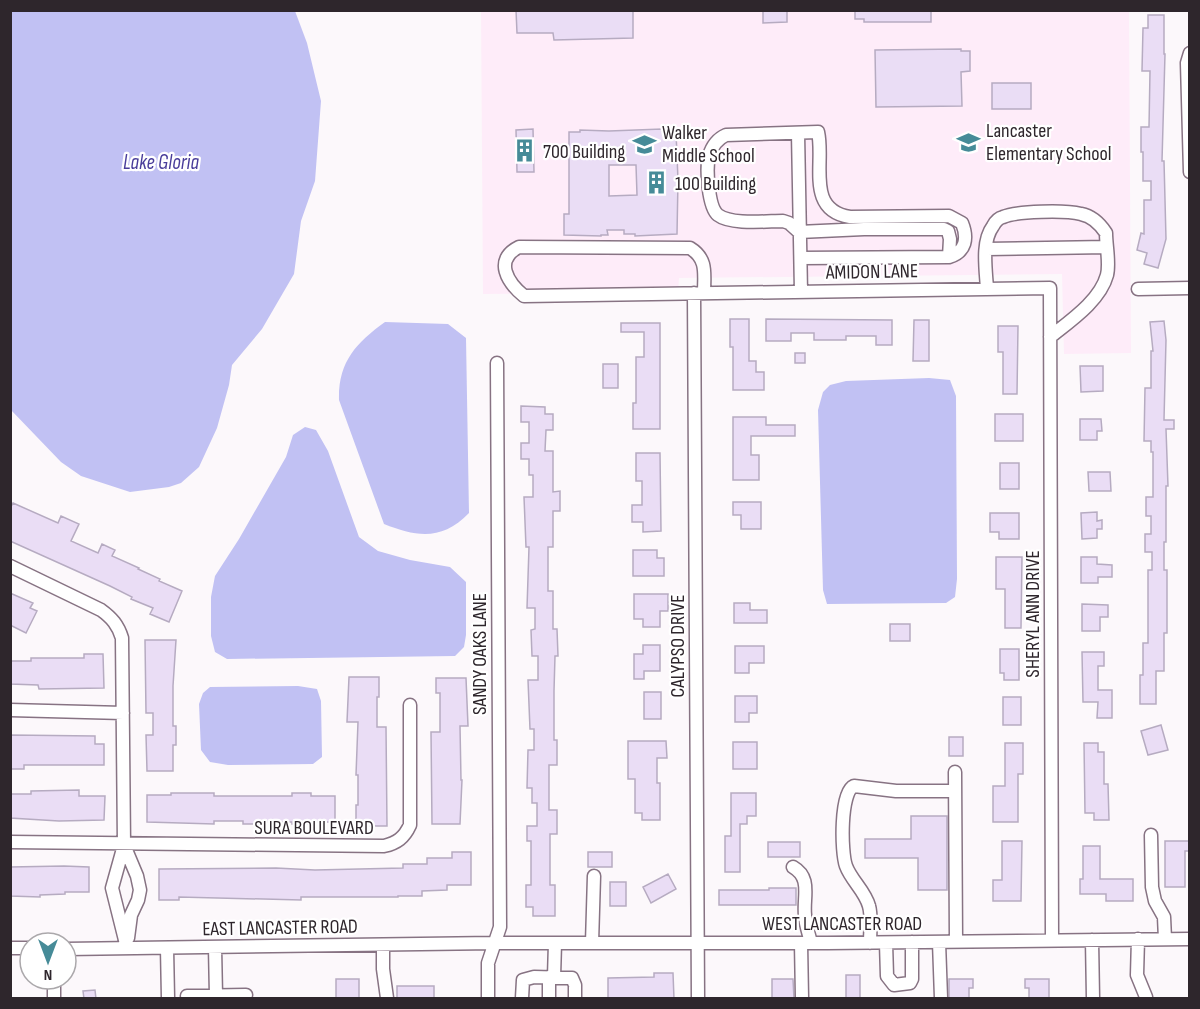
<svg xmlns="http://www.w3.org/2000/svg" width="1200" height="1009" font-family="'Sofia Sans Condensed',sans-serif">
	<style>
		.built { fill: #feecf9 }
		.water { fill: #c1c1f3 }
		.building { fill: #eaddf5; stroke: #b6abc1; stroke-width: 1.5; fill-rule: evenodd }
		.lines { fill: none; stroke-linecap: round; stroke-linejoin: round }
		.minor-casing { stroke: #877383; stroke-width: 15 }
		.minor { stroke: #fff; stroke-width: 12 }
		.labels { text-anchor: middle; stroke-width: 4.5; stroke-linejoin: round; paint-order: stroke }
		.poi-label { font-size: 20px; fill: #2e262c; stroke: #fff; text-anchor: start }
		.street-label { font-size: 20px; fill: #2e262c; stroke: #fff }
		.water-label { font-size: 21px; font-style: italic; fill: #493d9a; stroke: #fff }
	</style>
	<rect width="100%" height="100%" fill="#fcf8fb"/>
	<!-- built -->
	<path class="built" d="M481 11H1129L1131 353 1064 354 1062 274 679 278 678 293 483 294Z"/>
	<!-- water -->
	<path class="water" d="M11 10 295 11 307 43 321 101 315 181 301 221 294 274 262 329 232 365 229 385 217 428 199 467 181 483 169 487 130 492 81 476 61 462 11 410Z
		M385 322 448 324 466 338 469 513C442 541 417 537 384 524L339 400C338 362 356 343 385 322Z
		M929 378 950 380 956 396 957 579 955 597 946 603 827 604 823 590 818 410 823 392 830 385 846 381Z
		M305 427 316 430 328 451 359 537 378 551 410 560 450 567 466 582V635L464 647 455 656 227 659 215 652 211 636V597L215 576 239 539 286 457 293 435Z
		M298 686 317 689 321 701 322 757 313 764 228 765 210 762 201 750 199 704 203 693 210 687Z"/>
	<!-- building -->
	<path class="building" d="M516 10H633V38L554 40 553 33H517Z
		M763 10H787V22L763 23Z
		M855 10H931V22H864V19H855Z
		M1148 15H1164V54H1165L1162 161H1164L1166 239 1158 268 1144 264 1147 253 1137 250 1141 233 1144 234V200H1151V181H1143V152H1141V127H1149L1150 71H1142L1143 28H1148Z
		M961 49V51H970V71L961 72 962 106 876 107 875 50Z
		M992 83H1031V109H992Z
		M533 129 534 172H517L516 130Z
		M662 129V131L676 132 678 180 677 234 635 236V234H624V230H607L608 235H601V236L564 235V214H569V132H580V130L609 131ZM609 165H636L637 195 609 196Z
		M730 319H749V361H756V372H764V390H733V347H730Z
		M766 319 892 320V345H876V336H846V340H814V333H791V341H766Z
		M914 320H929V361H913Z
		M1164 321 1166 340 1164 420H1174V429H1166L1168 486H1166V542H1164V570H1167V633H1164V671H1156V704H1140V675H1143V643H1148V570H1152V552H1145V534H1151V516H1146V497H1153V452H1151V441H1144L1145 388H1151V351H1153L1150 322Z
		M621 323H660V429H633V403H636V357H644V332H621Z
		M998 326H1018L1017 394H1003V352H998Z
		M795 353H805V363H795Z
		M603 364H618V388H603Z
		M1080 366H1103V391L1081 392Z
		M521 406 545 407V414H553V430H546L545 451H553V492L560 491V511H553V547H548V591H553V629H557L558 656H555L554 691V740H557V765H549V810H557V834H550V885H555V916H533V907H526V885H531V841H527V826H537V803H532V788H527L528 750H534V729H530L528 680H538V656H532L531 630 535 629V608H527L529 547H526L524 497H533V475H529V459H521V443H529V422H521Z
		M995 414H1023V441H995Z
		M733 417H766V425H795V436H751V455H759V480H733Z
		M1080 419H1101L1102 431H1097V440H1080Z
		M636 453H660L661 531 643 532V522H632V505H642V481H636Z
		M1000 463H1019V489H1000Z
		M1088 472H1110L1111 491H1089Z
		M733 502H761V529H741V515H733Z
		M13 503 58 523 61 516 79 524 71 541 98 553 102 544 115 550 112 556 139 568 138 569 160 579 159 581 182 591 169 622 150 614 153 608 131 599 132 597 110 586 10 541V508Z
		M1097 512V521L1102 520V529H1097V538L1082 539 1081 513Z
		M990 513H1019V539H999V532H990Z
		M633 550H657V558H664V576H633Z
		M996 557H1022L1021 628H1005V589H996Z
		M1081 557H1097V564L1112 565V577H1098V583H1081Z
		M10 593 33 603 30 608 37 611 26 633 10 625Z
		M634 594H668V611H660V627H643V619H634Z
		M734 603H750V610H767V623H734Z
		M1082 604 1108 605V617H1100V631H1082Z
		M890 624H910V641H890Z
		M145 640H176L173 686V726H176V745H173V771H147L146 735H153V713H146Z
		M643 645H660V671H644V679H634V654H643Z
		M735 646H764V663H749V673H735Z
		M1000 649H1019V680H1004V673H1000Z
		M1082 652H1104V666H1098V690H1112V718H1097L1098 702H1083Z
		M84 654H103L104 688 39 689 38 685 10 684V661H31V658H84Z
		M349 677H379V697H377V727H386L387 826H356V805H358V775H356L358 722H347Z
		M436 678H466L468 726H460L461 780H462L460 824H432L431 732H440V693H436Z
		M644 692H661V719H644Z
		M735 696H757V713H749V722H735Z
		M1003 697H1021V725H1003Z
		M1161 725 1168 750 1148 755 1141 731Z
		M10 735 95 736V744H104V765H24V769H10Z
		M949 737H963V756H949Z
		M628 741H666L667 758H657V783H660V820H642V813H635V779H628Z
		M733 742H757V769H733Z
		M1005 743H1023V774H1018V822H993V786H1005Z
		M1084 743H1098V752H1104V784H1108L1109 820H1094V813H1085Z
		M79 790V796H105L104 820 59 821 10 818V794H31V791Z
		M171 793H214V796H292V793H311V796H335V822H311V824H292V822H262V824H243V821H214V824L147 822V795H171Z
		M731 793H756V816H747V824H740V872H725V836H731Z
		M911 816H947V890H918V858H865V839H911Z
		M1002 841H1022L1021 901H993V880H1002Z
		M1165 841H1190V851H1185V887H1165Z
		M768 842H800V857H768Z
		M1083 846H1100V879H1133V901H1106V894H1080V879H1083Z
		M452 852H471V885H447V890L422 891V896H398V897H301V900L179 897V900H159V869L276 868 315 870 403 868V864H427V858H452Z
		M588 852H612V867H588Z
		M64 866 89 867V892H65V894L40 895V897L10 896V867Z
		M668 874 676 889 651 903 643 887Z
		M610 882H626V906H610Z
		M769 888H796V905H719V890H769Z
		M654 973H673L674 999H608V978L654 977Z
		M846 975H860V999H846Z
		M336 979H359V999H336Z
		M772 979H793L794 999H772Z
		M949 979H973V988H969V999H949Z
		M1025 979H1049V999H1029V988H1025Z
		M397 986H434V999H397Z
		M95 990 96 999H84L83 991Z"/>
	<g class="lines">
		<defs>
			<path id="minor" d="M1190 53 1187 63 1190 172
				M798 133 801 292
				M987 249 1107 247
				M801 258 949 257C966 252 968 238 962 223L949 216 850 217C805 210 825 162 818 132L726 135C717 139 712 146 709 156 706 168 708 207 718 215 731 225 767 221 783 221L789 223 799 232 864 229H944L948 231 950 239 949 257
				M987 289C986 270 981 242 993 226 995 222 999 218 1003 217 1017 211 1065 210 1081 214 1092 216 1100 224 1106 233 1106 246 1110 263 1107 275 1100 301 1070 321 1050 337
				M1138 289 1190 288
				M694 293 698 998
				M704 293C704 274 708 259 690 248L519 247C493 260 508 283 524 296L1050 288 1052 940
				M10 566 101 610C112 618 118 625 122 638L124 845 112 888 127 948
				M10 710 123 713
				M955 772 956 941
				M1151 835 1152 887 1155 901 1164 917 1165 939
				M10 842 384 846C397 843 404 838 410 825V705
				M124 845 137 876 140 890 138 900 131 915 128 938
				M793 867C812 878 803 897 805 915 805 924 809 934 811 943
				M1138 939 1137 975 1146 997
				M1092 940 1093 998
				M939 942 941 998
				M592 943 594 876
				M801 943 802 998
				M870 943C870 931 872 916 869 906 865 891 851 880 846 866 841 852 840 792 854 786L896 791H955
				M886 943 887 976 894 985 910 983 912 979V942
				M383 945V969L387 998
				M215 947 216 996
				M10 948H30
				M167 948 168 998
				M66 949 494 943H827L1190 939
				M549 977V998
				M554 977 555 943
				M54 979V998
				M187 996 246 995
				M488 998V963L500 927 497 363
				M522 998 523 980 534 977 572 978 575 985V998"/>
		</defs>
		<!-- minor casing -->
		<use href="#minor" class="minor-casing"/>
		<!-- minor -->
		<use href="#minor" class="minor"/>
	</g>
	<!-- icons -->
	<defs>
		<symbol id="school-bare" viewBox="-9 -9 18 18"><path d="M0-5L7-2L0 1L-7-2ZM-4 1L0 2.5L4 1V4Q0 6-4 4Z" fill="#468b98" stroke="#fff" stroke-width="2.5" paint-order="stroke"/></symbol>
		<symbol id="building-bare" viewBox="-9 -9 18 18"><path d="M-4-6H4V6H1V3H-1V6H-4ZM-2.5-4.3h1.7v1.8h-1.7ZM.8-4.3h1.7v1.8H.8ZM-2.5-1h1.7V.8h-1.7ZM.8-1h1.7V.8H.8Z" fill="#468b98" stroke="#fff" stroke-width="2.5" paint-order="stroke"/></symbol>
	</defs>
	<g fill-rule="evenodd">
		<use href="#school-bare" x="952" y="126" width="33" height="33"/>
		<use href="#school-bare" x="628" y="128" width="33" height="33"/>
		<use href="#building-bare" x="508" y="134" width="33" height="33"/>
		<use href="#building-bare" x="640" y="166" width="33" height="33"/>
	</g>
	<g class="labels">
		<!-- poi labels -->
		<g class="poi-label">
			<text x="986" y="137">Lancaster<tspan x="986" dy="23">Elementary School</tspan></text>
			<text x="662" y="139">Walker<tspan x="662" dy="23">Middle School</tspan></text>
			<text x="543" y="158">700 Building</text>
			<text x="675" y="190">100 Building</text>
		</g>
		<!-- street labels -->
		<g class="street-label">
			<text transform="translate(872 271) rotate(-1)" y="7">AMIDON LANE</text>
			<text transform="translate(1032 614) rotate(-90)" y="7">SHERYL ANN DRIVE</text>
			<text transform="translate(677 646) rotate(-90)" y="7">CALYPSO DRIVE</text>
			<text transform="translate(479 654) rotate(-90)" y="7">SANDY OAKS LANE</text>
			<text x="314" y="834">SURA BOULEVARD</text>
			<text x="842" y="930">WEST LANCASTER ROAD</text>
			<text transform="translate(280 927) rotate(-1)" y="7">EAST LANCASTER ROAD</text>
		</g>
		<!-- water labels -->
		<g class="water-label">
			<text x="161" y="169">Lake Gloria</text>
		</g>
	</g>
	<!-- border -->
	<rect width="1200" height="1009" fill="none" stroke="#2e262c" stroke-width="24"/>
	<!-- north arrow -->
	<g transform="translate(48 961) rotate(180)"><circle r="28" fill="#ffffff" stroke="#aba8ab" stroke-width="1.5"/>
	<path d="M0-4.5L10 22L0 15L-10 22Z" fill="#468b98"/>
	<text y="-9" font-size="16" font-weight="bold" text-anchor="middle" fill="#2e262c">N</text>
	</g>
</svg>
